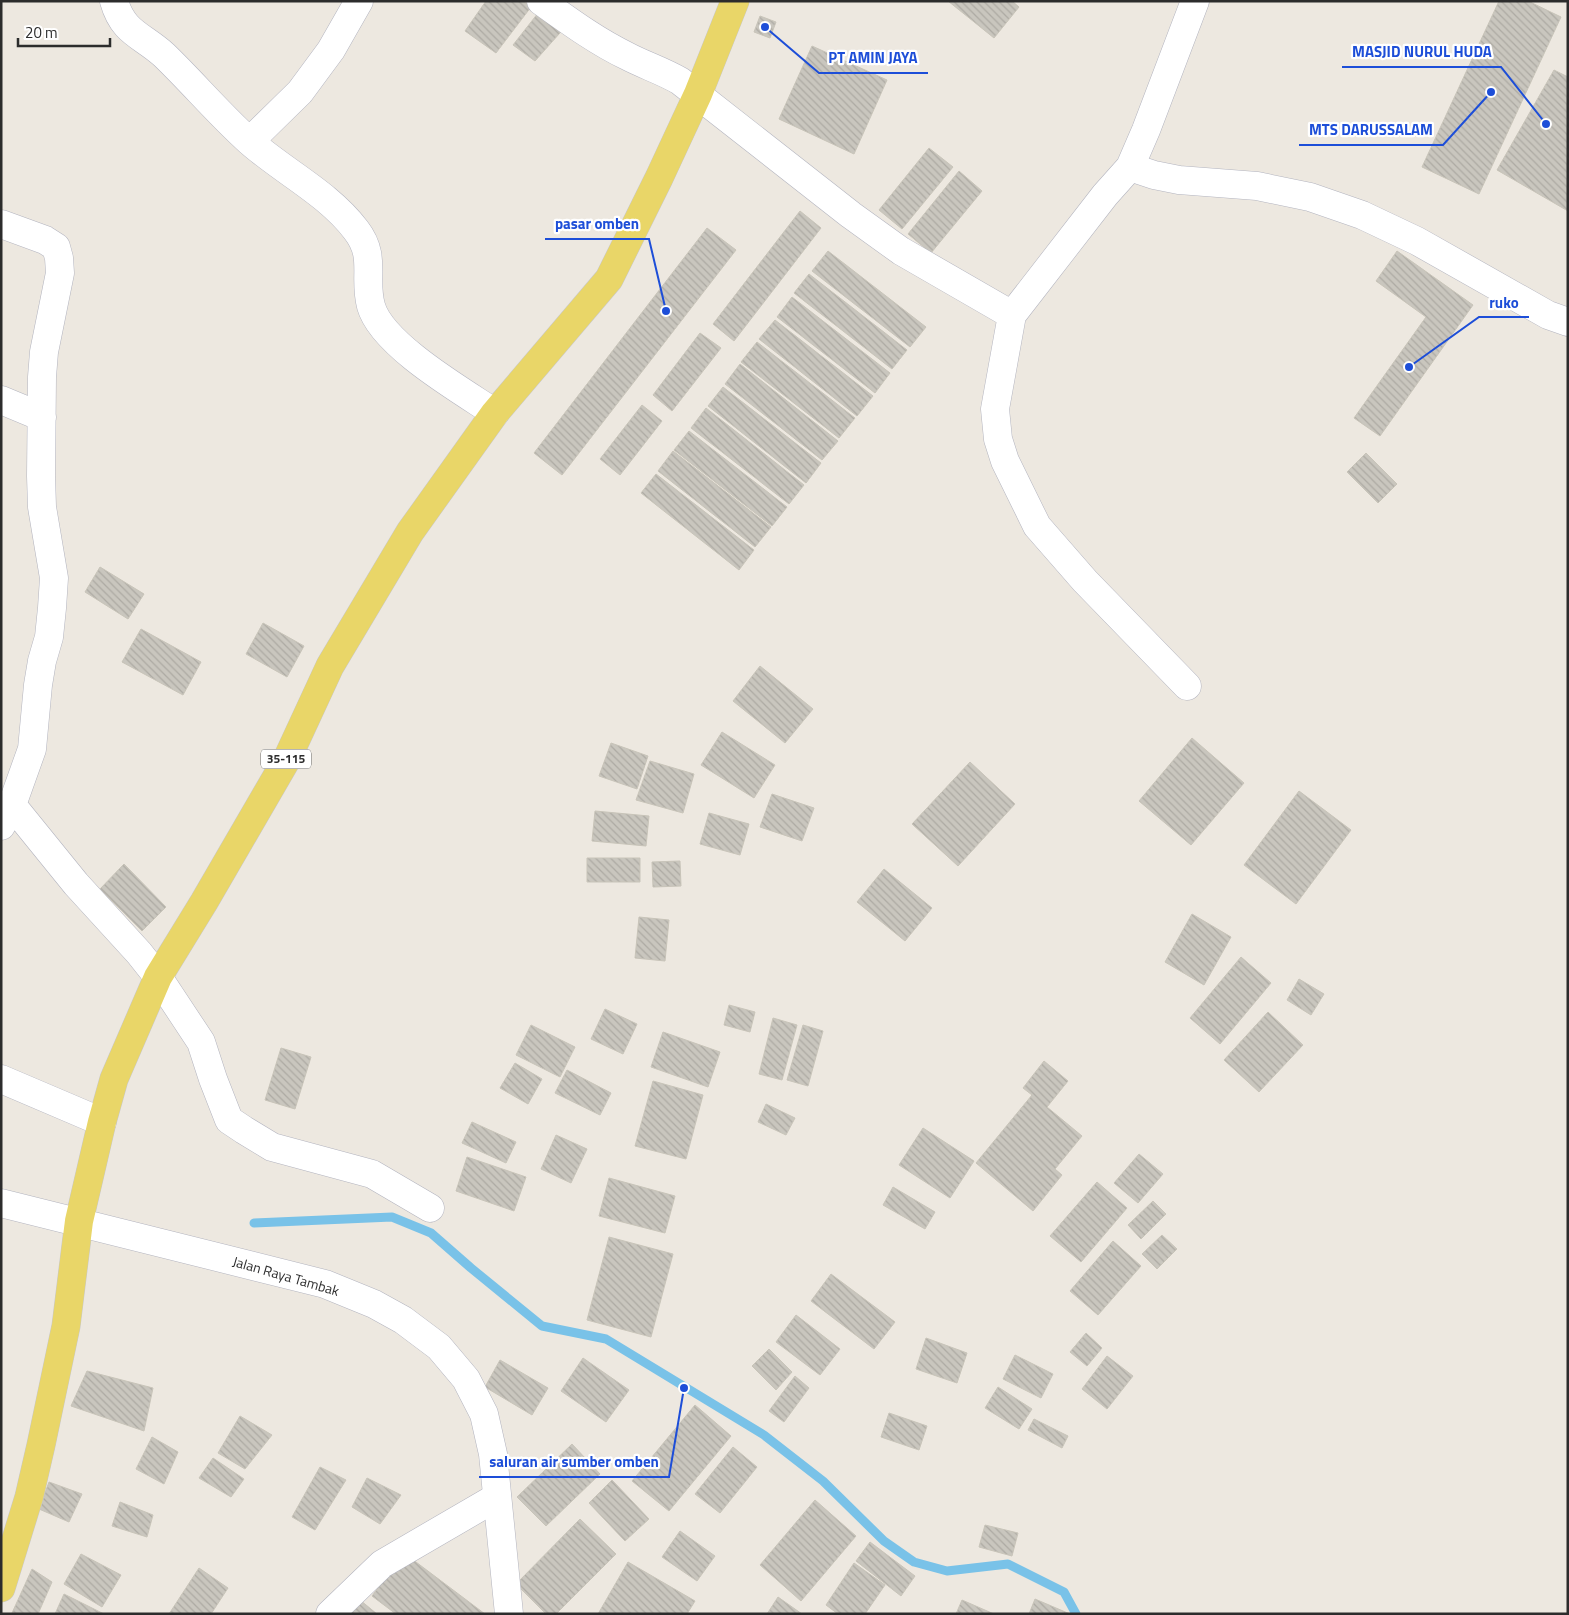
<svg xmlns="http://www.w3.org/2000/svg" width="1569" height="1615" font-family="'Titillium Web',sans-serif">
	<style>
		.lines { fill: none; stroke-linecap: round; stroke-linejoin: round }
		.stream { stroke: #79c2e8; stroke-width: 9 }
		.building { fill: url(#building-back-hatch); stroke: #c8c4b9 }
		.minor-casing { stroke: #b3b4bf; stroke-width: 29 }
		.tertiary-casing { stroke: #b3b4bf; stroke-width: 29 }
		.primary-casing { stroke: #c8c8c8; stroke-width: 29 }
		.minor { stroke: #fff; stroke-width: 28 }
		.tertiary { stroke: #fff; stroke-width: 28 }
		.primary { stroke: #e9d668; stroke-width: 28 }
		.labels { text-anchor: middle; stroke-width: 4.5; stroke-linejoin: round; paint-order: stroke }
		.shield { fill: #fff; stroke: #6b6b6b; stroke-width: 1 }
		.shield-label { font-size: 12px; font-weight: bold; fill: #2c2c2c }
		.street-label { font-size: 14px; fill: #2c2c2c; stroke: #fff }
		.leader { fill: none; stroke: #1d4ed8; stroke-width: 2 }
		.callout-dot { fill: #1d4ed8; stroke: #fff; stroke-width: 2 }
		.callout-label { font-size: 15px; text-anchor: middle; font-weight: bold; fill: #1d4ed8; stroke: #fff; stroke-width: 4.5; stroke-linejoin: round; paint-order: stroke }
	</style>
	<defs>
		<pattern id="building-back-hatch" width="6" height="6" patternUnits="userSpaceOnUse" patternTransform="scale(1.25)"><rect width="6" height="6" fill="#c9c6be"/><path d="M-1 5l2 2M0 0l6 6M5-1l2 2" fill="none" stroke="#adaaa3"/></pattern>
	</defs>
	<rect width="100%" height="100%" fill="#ede8e0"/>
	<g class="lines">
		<!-- stream -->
		<path class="stream" d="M254 1223 392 1217 431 1233 471 1268 542 1326 606 1339 764 1435 823 1481 884 1541 914 1562 947 1571 1008 1564 1064 1592 1076 1614"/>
	</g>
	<!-- building -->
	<path class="building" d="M486 1H523L531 7 496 53 465 31Z
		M948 1H1012L1019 7 994 38Z
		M1499 1H1528L1561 17 1479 194 1422 167Z
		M542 8 567 25 535 61 513 45Z
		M760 16 776 22 770 38 754 32Z
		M812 46 887 80 854 154 779 119Z
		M1554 70 1568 77V211L1497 170Z
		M929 148 953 167 902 229 879 210Z
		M959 171 982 191 931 253 908 234Z
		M800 211 821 228 734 341 713 324Z
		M707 228 736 250 562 475 534 453Z
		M828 251 926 327 910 347 812 271Z
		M1397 251 1473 305 1380 436 1354 418 1426 317 1376 281Z
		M809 274 907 350 892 369 794 293Z
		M792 297 890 373 875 393 777 317Z
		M775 320 873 396 857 416 759 339Z
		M700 333 721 348 672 411 653 395Z
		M757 342 855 418 839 438 741 362Z
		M740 364 838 441 822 460 725 384Z
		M723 387 821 463 806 483 708 406Z
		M642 405 662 421 620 475 600 459Z
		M706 408 804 485 789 504 691 428Z
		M689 431 787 507 772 526 674 450Z
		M673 451 771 527 755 547 658 471Z
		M1366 453 1397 484 1378 503 1347 472Z
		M656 474 754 550 739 570 641 493Z
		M100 567 144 594 128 619 85 592Z
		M263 623 304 646 287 677 246 654Z
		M141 629 201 662 183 695 122 662Z
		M760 666 813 709 785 743 733 701Z
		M722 732 775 765 754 798 701 765Z
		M1192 738 1244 783 1191 845 1139 801Z
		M611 743 648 756 637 789 599 776Z
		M650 761 694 774 683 813 636 800Z
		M970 762 1015 804 958 866 912 824Z
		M1299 791 1351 830 1296 904 1244 865Z
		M772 794 814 808 802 841 760 827Z
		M595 811 649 816 646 846 592 841Z
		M709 813 749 824 740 855 700 844Z
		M587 858H640V882H587Z
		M680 861 681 886 653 887 652 862Z
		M124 864 166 907 142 931 100 889Z
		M884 869 932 908 905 941 857 902Z
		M1192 914 1231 937 1204 985 1165 962Z
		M639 917 669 920 665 961 635 958Z
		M1241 957 1271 983 1220 1044 1190 1018Z
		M1299 979 1324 994 1311 1015 1287 1000Z
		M729 1005 755 1012 750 1032 724 1025Z
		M605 1009 637 1024 623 1054 591 1039Z
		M1268 1012 1303 1045 1259 1092 1224 1060Z
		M773 1018 797 1025 782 1080 759 1074Z
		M531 1025 575 1047 560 1077 516 1055Z
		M803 1025 823 1031 808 1086 787 1080Z
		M663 1032 720 1052 708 1087 651 1067Z
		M281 1048 311 1057 295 1109 265 1100Z
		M1044 1061 1068 1081 1047 1107 1082 1136 1055 1169 1062 1175 1033 1211 976 1163 1032 1095 1023 1088Z
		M515 1063 542 1079 528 1104 500 1088Z
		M567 1070 611 1093 600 1115 555 1093Z
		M653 1081 703 1095 686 1159 635 1146Z
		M766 1104 795 1118 786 1135 758 1122Z
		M472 1122 516 1142 506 1163 462 1143Z
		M923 1128 974 1161 950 1198 899 1165Z
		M556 1135 587 1149 571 1183 541 1169Z
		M1139 1154 1163 1174 1138 1203 1114 1183Z
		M467 1157 526 1177 514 1211 456 1191Z
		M609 1178 675 1196 665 1233 599 1216Z
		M1097 1182 1127 1208 1081 1262 1050 1236Z
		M893 1187 935 1212 925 1229 883 1205Z
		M1153 1201 1166 1214 1141 1239 1128 1225Z
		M1162 1235 1177 1249 1157 1269 1142 1254Z
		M609 1237 673 1254 651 1337 587 1320Z
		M1113 1241 1141 1266 1098 1315 1070 1291Z
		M831 1274 895 1322 874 1349 811 1301Z
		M796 1315 840 1349 820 1375 776 1342Z
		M1086 1333 1102 1348 1087 1366 1070 1352Z
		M926 1338 967 1353 957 1383 916 1369Z
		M769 1349 792 1372 776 1390 752 1366Z
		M1015 1355 1053 1374 1041 1398 1003 1379Z
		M1107 1356 1133 1376 1107 1409 1082 1389Z
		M583 1358 629 1390 606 1422 561 1391Z
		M500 1360 548 1388 532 1415 485 1387Z
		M87 1371 153 1388 144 1431 71 1406Z
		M795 1376 809 1388 784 1422 769 1411Z
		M998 1387 1032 1409 1019 1429 985 1408Z
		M695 1405 731 1436 669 1511 632 1481Z
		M889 1413 927 1426 919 1450 881 1437Z
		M240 1416 272 1435 245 1469 218 1453Z
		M1034 1419 1068 1436 1062 1448 1028 1430Z
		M152 1437 178 1452 164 1484 136 1469Z
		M572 1444 600 1474 546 1526 517 1497Z
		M733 1447 757 1467 720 1513 695 1494Z
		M213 1458 244 1479 231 1497 199 1478Z
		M320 1467 346 1480 315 1530 292 1517Z
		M367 1478 401 1495 380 1524 352 1507Z
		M612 1480 649 1519 625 1541 589 1503Z
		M49 1482 82 1494 69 1522 39 1509Z
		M815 1500 856 1536 801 1601 760 1565Z
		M120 1502 153 1515 147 1537 112 1526Z
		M580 1519 616 1554 556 1614H546L516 1584Z
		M985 1525 1018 1533 1012 1556 979 1547Z
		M680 1531 715 1556 697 1581 662 1557Z
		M870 1542 915 1576 901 1596 856 1561Z
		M404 1553 485 1614H396L372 1596Z
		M81 1554 121 1575 102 1607 64 1584Z
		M628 1562 695 1601 687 1614H598Z
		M854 1563 885 1585 865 1614H838L826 1605Z
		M199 1568 228 1588 211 1614H169Z
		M32 1569 52 1582 38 1614 12 1613Z
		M64 1594 104 1614H55Z
		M778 1597 802 1614H767Z
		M1035 1599 1070 1614H1029Z
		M360 1600 377 1614H350Z
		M962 1600 994 1614H956Z"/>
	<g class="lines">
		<defs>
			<path id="minor" d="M114 1C123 33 142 35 164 55 193 83 219 114 249 141 284 172 328 193 356 230 377 257 363 277 371 306 382 345 462 391 495 413
				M541 1C569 21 596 41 627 56 644 65 663 71 680 81L851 215 901 251 1012 315 1105 195 1130 167 1146 130 1195 1
				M250 141 300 92 331 50 359 1
				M1130 167 1154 175 1179 180 1257 186 1310 197 1362 215 1417 241 1548 315 1568 322
				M1 224 45 240 56 247 59 258 60 273 44 352 42 377 41 476 42 507 54 578 52 608 49 637 42 661 38 685 32 749 12 805 1 826
				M1012 315 995 409 998 439 1005 461 1037 526 1085 581 1187 686
				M1 400 42 417
				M12 805 76 884 139 953 158 977 201 1042 213 1079 229 1120 244 1130 272 1147 372 1174 430 1208
				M1 1079 102 1122
				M330 1614 382 1564 497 1497"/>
			<path id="tertiary" d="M1 1203 325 1284 374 1304 403 1320 439 1347 466 1379 484 1414 493 1454 509 1614"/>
			<path id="primary" d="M1 1588 29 1497 41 1445 66 1326 79 1221 102 1122 114 1079 158 977 204 902 287 759 330 666 410 532 495 413 609 279 659 178 698 94 735 1"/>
		</defs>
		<!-- minor casing -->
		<use href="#minor" class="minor-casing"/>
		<!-- tertiary casing -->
		<use href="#tertiary" class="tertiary-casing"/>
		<!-- primary casing -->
		<use href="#primary" class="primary-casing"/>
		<!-- minor -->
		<use href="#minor" class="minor"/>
		<!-- tertiary -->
		<use href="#tertiary" class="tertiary"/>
		<!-- primary -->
		<use href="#primary" class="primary"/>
	</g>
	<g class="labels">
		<!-- shield labels -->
		<rect class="shield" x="261" y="749.5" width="50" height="19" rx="4"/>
		<g class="shield-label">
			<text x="286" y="763">35-115</text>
		</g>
		<!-- street labels -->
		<g class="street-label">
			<text transform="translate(286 1276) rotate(16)" y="5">Jalan Raya Tambak</text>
		</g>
	</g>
	<!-- callouts -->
	<path class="leader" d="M1546 124L1501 67H1342M765 27L819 73H928M1491 92L1443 145H1299M666 311L649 239H545M1409 367L1479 317H1529M684 1388L669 1477H479"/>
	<g class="callout-dot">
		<circle cx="1546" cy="124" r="5"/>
		<circle cx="765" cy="27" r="5"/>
		<circle cx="1491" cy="92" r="5"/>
		<circle cx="666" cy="311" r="5"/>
		<circle cx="1409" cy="367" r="5"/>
		<circle cx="684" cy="1388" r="5"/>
	</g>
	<g class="callout-label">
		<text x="1422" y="57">MASJID NURUL HUDA</text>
		<text x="873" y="63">PT AMIN JAYA</text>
		<text x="1371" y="135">MTS DARUSSALAM</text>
		<text x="597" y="229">pasar omben</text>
		<text x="1504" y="308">ruko</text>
		<text x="574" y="1467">saluran air sumber omben</text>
	</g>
	<!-- border -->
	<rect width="1569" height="1615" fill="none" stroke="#2c2c2c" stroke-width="5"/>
	<!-- scale -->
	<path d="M18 38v8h92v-8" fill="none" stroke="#2c2c2c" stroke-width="2.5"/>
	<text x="25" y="38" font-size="15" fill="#2c2c2c" stroke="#ffffff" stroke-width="4" paint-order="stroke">20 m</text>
</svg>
